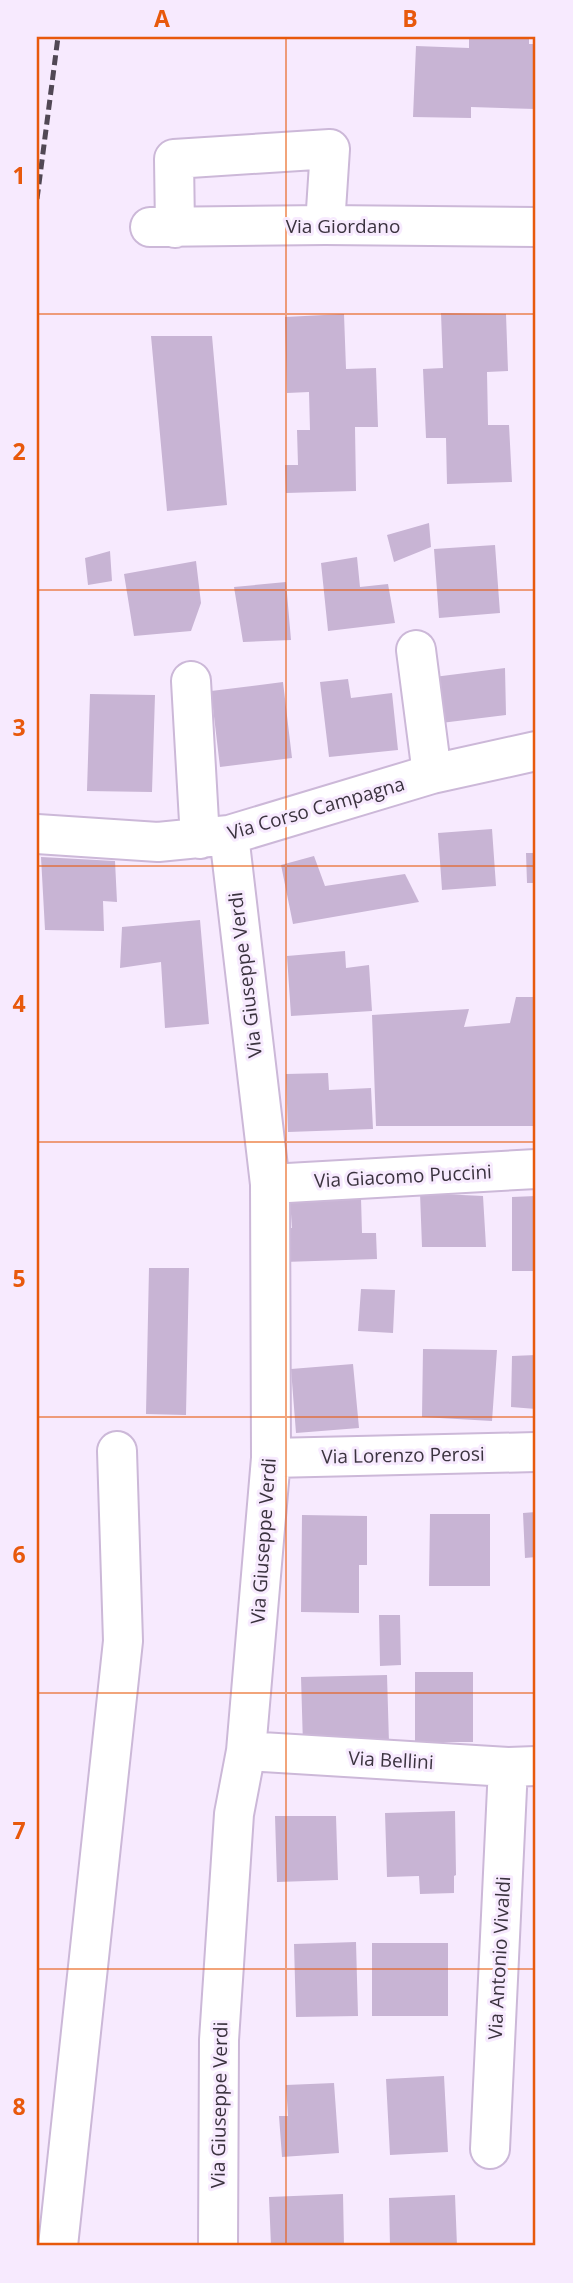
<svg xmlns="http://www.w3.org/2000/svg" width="573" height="2283" font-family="'Open Sans',sans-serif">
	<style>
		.building { fill: #c8b4d4 }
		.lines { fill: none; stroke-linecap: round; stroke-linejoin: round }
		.minor-casing { stroke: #ccb8d8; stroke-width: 42 }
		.minor { stroke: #fff; stroke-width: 38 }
		.rail { stroke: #514855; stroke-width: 5; stroke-dasharray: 10 5; stroke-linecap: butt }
		.grid { fill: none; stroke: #e8590c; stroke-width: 2; stroke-opacity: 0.55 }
		.labels { text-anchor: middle; stroke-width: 6; stroke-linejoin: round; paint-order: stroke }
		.street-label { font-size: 19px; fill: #3b333f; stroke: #f7eafe }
		.neatline { fill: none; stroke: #e8590c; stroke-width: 2.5 }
		.grid-label { font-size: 23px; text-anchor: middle; font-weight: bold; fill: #e8590c }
	</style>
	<rect width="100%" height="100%" fill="#f7eafe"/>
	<!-- building -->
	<path class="building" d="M469 37H529V44H536V109L471 107V118L413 117 416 46 469 48Z
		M441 313 506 314 508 371 487 372 488 425H509L512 482 447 484 446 438H426L423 369 443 368Z
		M344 314 346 369 376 368 378 427H355L356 491 286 493 285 465H298L297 430H310L309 392 287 393 285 317Z
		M151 336H212L227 505 167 511Z
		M429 523 431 547 394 562 387 535Z
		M495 545 500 613 439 618 434 549Z
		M110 551 112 581 88 585 85 558Z
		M357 557 360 587 388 584 395 623 328 631 321 563Z
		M196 561 201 603 191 631 134 636 124 574Z
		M286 582 291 640 243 642 234 587Z
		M505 668 506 715 441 723 434 677Z
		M348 679 351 698 392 693 398 750 329 757 320 682Z
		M283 682 292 758 220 767 211 691Z
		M90 694 155 695 152 792 87 791Z
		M492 829 496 886 442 890 438 833Z
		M526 853H536V883H527Z
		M314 856 325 886 405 874 419 902 293 924 281 865Z
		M41 857 115 861 117 902 103 901 104 931 45 930Z
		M200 920 209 1024 165 1028 161 962 120 968 122 927Z
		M345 951 346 968 369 965 372 1011 291 1016 287 956Z
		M516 997H536V1126H376L372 1015 469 1009 464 1027 510 1023Z
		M328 1073 329 1090 371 1088 373 1129 288 1132 286 1074Z
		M420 1193 483 1196 486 1247H422Z
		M536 1196V1271H512V1197Z
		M361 1198 362 1233H376L377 1259 284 1262 283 1228H292L290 1200Z
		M149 1268H189L186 1415 146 1414Z
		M361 1289 395 1290 393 1333 358 1331Z
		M423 1349 497 1350 492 1421 422 1417Z
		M536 1355V1409L511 1407 512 1356Z
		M353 1364 359 1428 296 1433 291 1369Z
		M536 1512V1557L525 1558 523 1513Z
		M430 1514H490V1586H429Z
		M302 1515 367 1516V1565H359V1613L301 1612Z
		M379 1615H400L401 1665 380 1666Z
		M415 1672H473V1742H415Z
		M387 1675 389 1743 303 1745 301 1677Z
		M455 1811 456 1875 454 1876V1893L420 1894 419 1876 387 1877 385 1813Z
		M275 1816H336L338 1880 277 1882Z
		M356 1942 358 2016 296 2017 294 1944Z
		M372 1943H448V2016H372Z
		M444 2076 448 2152 390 2155 386 2079Z
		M334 2083 339 2153 282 2157 279 2116H288L286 2085Z
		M343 2194 344 2246H271L269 2197Z
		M455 2195 457 2246H390L389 2198Z"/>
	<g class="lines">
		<defs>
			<path id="minor" d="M150 227 325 225 536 227
				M175 228 174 159 330 149 325 225
				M416 650 432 774
				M191 681 200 839
				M37 834 158 842 229 835 432 774 536 751
				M270 1184 536 1169
				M271 1458 536 1452
				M246 1751 508 1767 536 1766
				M490 2149 508 1767
				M58 2246 123 1641 117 1451
				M218 2246 219 2040 234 1814 246 1751 271 1458 270 1184 229 835"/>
		</defs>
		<!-- minor casing -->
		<use href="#minor" class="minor-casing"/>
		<!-- minor -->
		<use href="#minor" class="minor"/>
		<!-- rail -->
		<path class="rail" d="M37 199 58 37"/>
	</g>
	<!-- grid -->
	<path class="grid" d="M286 37V2246M37 314H536M37 590H536M37 866H536M37 1142H536M37 1417H536M37 1693H536M37 1969H536"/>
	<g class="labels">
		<!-- street labels -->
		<g class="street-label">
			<text x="343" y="233">Via Giordano</text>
			<text transform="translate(316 808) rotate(-16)" y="7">Via Corso Campagna</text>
			<text transform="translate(245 975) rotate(-97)" y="7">Via Giuseppe Verdi</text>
			<text transform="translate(403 1176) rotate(-3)" y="7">Via Giacomo Puccini</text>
			<text transform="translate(403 1455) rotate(-1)" y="7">Via Lorenzo Perosi</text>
			<text transform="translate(263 1541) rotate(-86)" y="7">Via Giuseppe Verdi</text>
			<text transform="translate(391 1760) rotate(3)" y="7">Via Bellini</text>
			<text transform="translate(499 1958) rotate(-87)" y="7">Via Antonio Vivaldi</text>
			<text transform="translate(219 2105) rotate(-89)" y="7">Via Giuseppe Verdi</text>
		</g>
	</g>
	<!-- border -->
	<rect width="573" height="2283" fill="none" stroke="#f7eafe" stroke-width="77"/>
	<rect x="38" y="38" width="496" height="2206" class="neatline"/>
	<g class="grid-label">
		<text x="162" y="27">A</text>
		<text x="410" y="27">B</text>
		<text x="19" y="184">1</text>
		<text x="19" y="460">2</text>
		<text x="19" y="736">3</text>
		<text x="19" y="1012">4</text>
		<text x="19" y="1287">5</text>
		<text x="19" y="1563">6</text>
		<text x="19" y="1839">7</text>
		<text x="19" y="2115">8</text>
	</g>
</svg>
